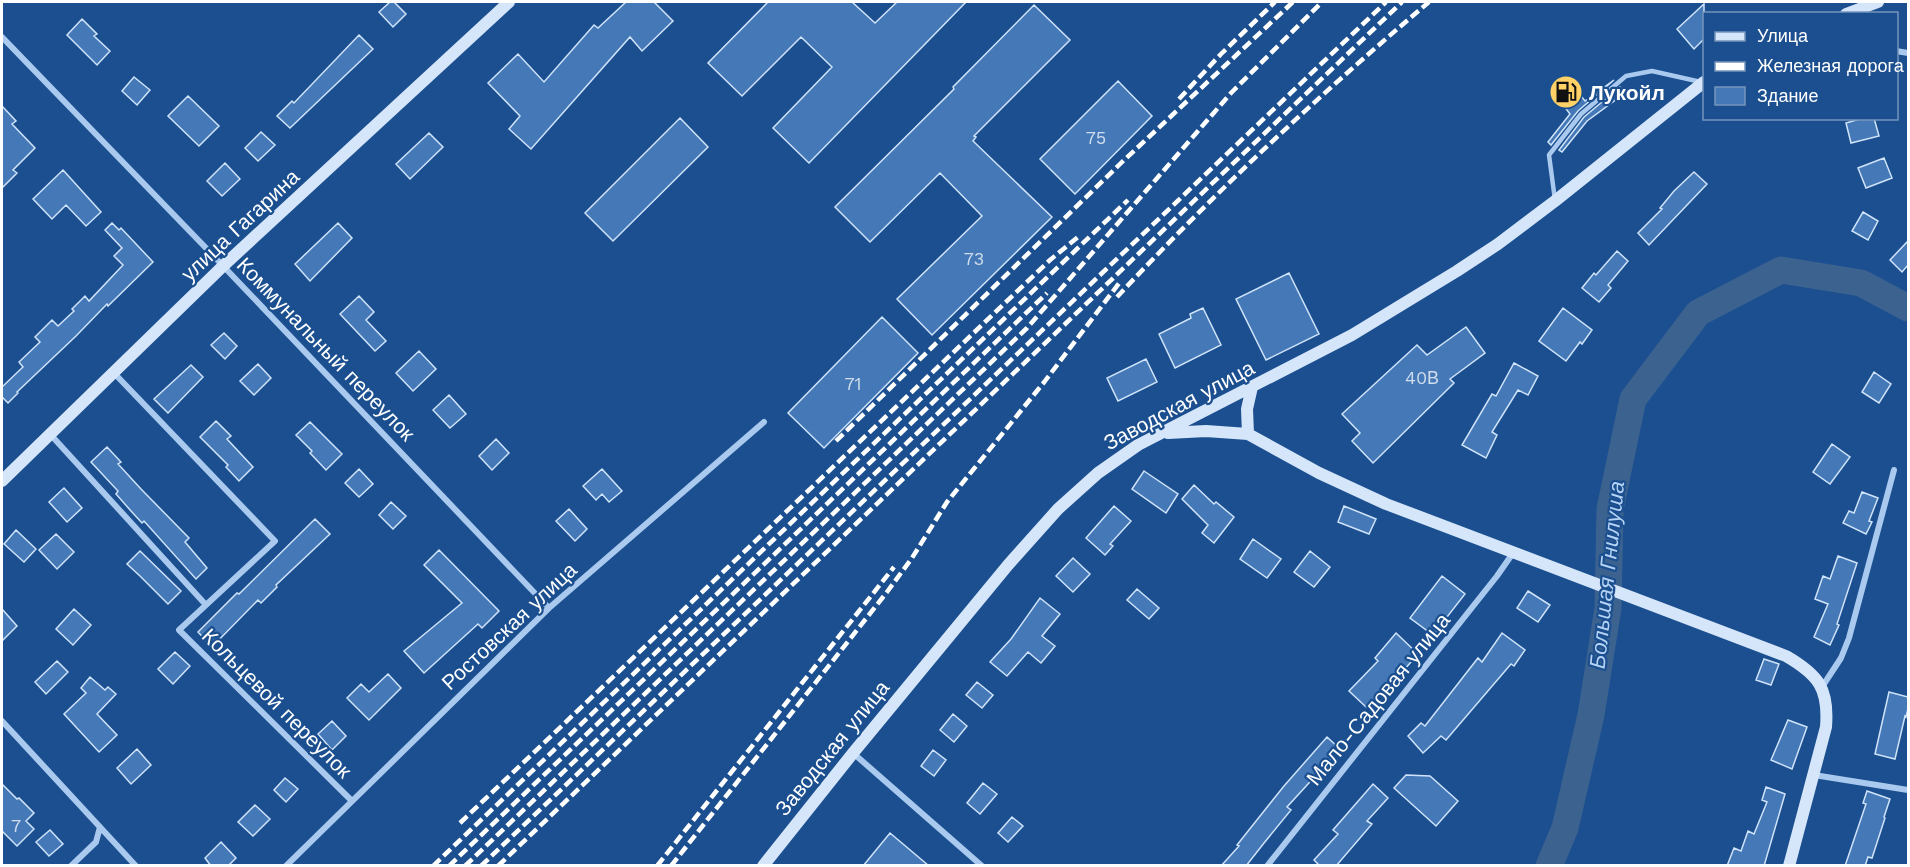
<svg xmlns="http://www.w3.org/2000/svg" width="1910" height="867" viewBox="0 0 1910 867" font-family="'Work Sans',sans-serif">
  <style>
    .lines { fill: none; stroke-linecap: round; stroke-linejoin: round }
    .river { stroke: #3c6290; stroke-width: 27 }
    .building { fill: #4478b7; stroke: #cfe3fa; stroke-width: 1.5 }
    .service { stroke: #a9c9ee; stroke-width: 4.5 }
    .minor { stroke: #a9c9ee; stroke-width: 6 }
    .secondary { stroke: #d6e6fa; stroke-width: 12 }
    .rail { stroke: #fff; stroke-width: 4.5; stroke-dasharray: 10 4.5; stroke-linecap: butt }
    .labels { text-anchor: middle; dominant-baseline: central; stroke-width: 4.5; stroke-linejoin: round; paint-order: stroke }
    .number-label { font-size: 18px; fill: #d0dded }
    .poi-label { font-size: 21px; font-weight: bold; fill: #fff; stroke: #1b4f8f; text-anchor: start }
    .street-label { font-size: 21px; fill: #fff; stroke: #1b4f8f }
    .water-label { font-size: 22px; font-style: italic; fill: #b5d3f5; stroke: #1b4f8f }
  </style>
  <rect width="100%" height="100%" fill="#1b4f8f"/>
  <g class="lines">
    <path class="river" d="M1549,866L1565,828L1591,715L1608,608L1610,509L1633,399L1698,313L1781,270L1861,283L1908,308"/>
  </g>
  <path class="building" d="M390,2H394L406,14L393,27L379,12Z
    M626,2H654L673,21L642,51L630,37L531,149L509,129L520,116L488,83L518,54L544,82L594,25L598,28Z
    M768,2H852L875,23L897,2H966L809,163L773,128L832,67L801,37L742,96L708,63Z
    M1704,4V39L1694,49L1677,29Z
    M1034,5L1070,40L974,136L976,137L973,141L1052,217L932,335L897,299L982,216L940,173L870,242L835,207L954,89L953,87Z
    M82,19L97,34L94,36L110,51L97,65L67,35Z
    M359,35L373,49L290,128L277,116L292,101L294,103Z
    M134,77L150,90L137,105L122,91Z
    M1566,77L1585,101L1614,80L1578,111L1551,145L1548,142L1570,114L1551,89Z
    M1118,81L1152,116L1075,194L1040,159Z
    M1620,87L1625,93L1587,121L1562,152L1559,150L1584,117Z
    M188,96L219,126L199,146L168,116Z
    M2,106L16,121L12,124L35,148L13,170L17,173L2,188Z
    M680,118L708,147L613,241L585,213Z
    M1863,118H1874L1879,136L1851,143L1846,123Z
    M261,132L275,145L258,161L245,148Z
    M429,133L443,147L410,179L396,164Z
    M1884,158L1892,178L1866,188L1858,168Z
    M225,163L240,179L222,196L207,181Z
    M63,170L101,212L86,226L66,205L52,219L33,199Z
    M1694,172L1707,184L1649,245L1638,233L1662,209L1660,208L1674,191Z
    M1863,212L1878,221L1868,240L1852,231Z
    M112,223L119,230L121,228L153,262L108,306L107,304L76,336L17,392L18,393L8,403L2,397V387L23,367L19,362L40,342L35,337L52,320L58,326L74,311L72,309L85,296L89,301L123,265L114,256L122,248L105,230Z
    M338,223L352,238L310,281L295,264Z
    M1908,241V265L1902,272L1890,260Z
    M1617,251L1628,261L1608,285L1611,288L1599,302L1582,288L1594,273L1596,275Z
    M1289,273L1319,334L1266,360L1236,299Z
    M359,296L374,312L366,320L386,341L375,351L340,314Z
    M1203,308L1221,345L1175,368L1159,334L1191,318L1190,314Z
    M1563,308L1592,330L1582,344L1580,342L1566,361L1539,341Z
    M882,317L918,353L824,448L788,413Z
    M1466,327L1485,353L1450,379L1454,383L1373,463L1352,441L1360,433L1342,414L1417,345L1427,355Z
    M224,333L237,346L225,359L211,345Z
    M419,351L436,369L413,391L396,373Z
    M1146,359L1157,382L1118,401L1107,378Z
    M1514,363L1538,376L1528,395L1518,390L1492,432L1497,435L1486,458L1462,445L1492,394L1496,396Z
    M258,364L271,378L254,395L240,381Z
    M191,365L203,377L168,413L154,399Z
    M1874,372L1891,384L1879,403L1862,392Z
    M449,395L466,414L450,428L433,410Z
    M216,421L231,436L227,439L253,467L239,481L226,467L228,465L200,437Z
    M310,422L342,454L326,470L310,453L312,451L296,435Z
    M496,439L509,453L492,470L479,456Z
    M1832,444L1850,457L1830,484L1813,472Z
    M107,447L121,462L118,464L141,489L189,538L185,542L207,568L196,579L144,521L142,523L131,511L116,494L118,491L91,462Z
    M359,469L373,484L359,497L345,483Z
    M602,469L622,491L609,502L602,494L596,500L583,486Z
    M1144,471L1178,494L1166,513L1132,489Z
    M1194,485L1214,504L1216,502L1234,517L1214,543L1202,533L1208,525L1182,499Z
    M64,488L82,508L67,522L49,502Z
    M1862,492L1878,498L1869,521L1872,522L1866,534L1843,523L1849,511L1854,513Z
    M391,502L406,516L393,529L379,515Z
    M1114,506L1131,521L1110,544L1113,546L1105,555L1086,538Z
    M1344,506L1376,519L1369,534L1338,522Z
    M569,509L587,529L575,541L556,521Z
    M315,519L330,534L276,585L277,587L261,603L258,600L212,647L198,632L237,593L239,594Z
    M16,530L36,549L24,562L4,544Z
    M56,534L74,552L57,569L39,550Z
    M1253,539L1281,559L1267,578L1240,559Z
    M439,550L499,611L482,628L478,624L424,673L404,651L462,603L424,565Z
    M140,551L181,591L168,604L140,576L127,564Z
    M1310,551L1330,567L1314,587L1294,572Z
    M1838,556L1857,563L1837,624L1839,625L1830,645L1814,637L1828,604L1815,599L1823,576L1830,579Z
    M1073,558L1090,574L1073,592L1056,576Z
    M1442,576L1465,594L1433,635L1410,618Z
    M1137,589L1159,608L1149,619L1127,600Z
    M1528,591L1550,605L1538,622L1517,608Z
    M1040,598L1060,614L1042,636L1055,646L1041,663L1028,652L1007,676L990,662L1011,639Z
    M2,609L17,626L2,641Z
    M74,609L91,625L73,645L56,629Z
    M1396,633L1418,654L1397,678L1395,676L1366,707L1349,691L1378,661L1375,658Z
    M1502,633L1525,650L1514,666L1511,664L1446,740L1441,736L1423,753L1408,736L1421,723L1425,726L1478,658L1482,662Z
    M175,652L190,666L173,684L158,669Z
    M1764,659L1779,664L1771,685L1756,680Z
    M57,661L68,672L46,694L35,682Z
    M388,674L401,688L369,720L347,698L361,684L369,692Z
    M90,677L105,690L108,687L116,694L97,714L117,735L99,752L64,714L86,693L81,688Z
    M977,682L993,695L982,708L966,695Z
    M1889,692L1908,697V709L1906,717L1905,716L1895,759L1875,754Z
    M953,714L967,726L954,742L940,730Z
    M1788,720L1807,727L1792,769L1771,760Z
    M332,721L346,736L332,750L318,734Z
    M1327,737L1340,749L1287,807L1291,810L1264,843L1246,866H1221L1239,846L1237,845L1284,786Z
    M137,749L151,765L131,784L117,768Z
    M933,750L946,760L934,776L921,766Z
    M1406,775L1430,776L1458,801L1436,826L1394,788Z
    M285,778L298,789L286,802L274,790Z
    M983,783L997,794L980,814L967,803Z
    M2,784L17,799L19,798L34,813L26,821L34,829L17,846L2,831Z
    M1373,784L1388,798L1367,821L1372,824L1336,866H1320L1314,860L1338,834L1333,830Z
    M1766,787L1785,794L1764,866H1727L1734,848L1741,851L1748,831L1754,834L1767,802L1762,800Z
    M1867,791L1890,799L1884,817L1885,818L1872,858L1868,857L1865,866H1845L1866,804L1863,803Z
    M255,805L270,819L253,836L238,822Z
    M1012,817L1023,826L1008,842L998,833Z
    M50,830L63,844L49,856L36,842Z
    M890,833L929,866H863Z
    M221,842L236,858L228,866H211L205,858Z"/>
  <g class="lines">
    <path class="service" d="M1555,200L1549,155L1581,114L1626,76L1652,71L1701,82"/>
    <path class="minor" d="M2,37L205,247L549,608
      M1896,51L1908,53
      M114,373L275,541L179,630L352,801
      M50,434L206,605
      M1822,687L1841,658L1849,638L1894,470
      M2,721L136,866
      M853,753L982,866
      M1814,775L1908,790
      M71,866L96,842L100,827
      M286,866L549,608L764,422
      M1267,866L1497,576L1513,553"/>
    <path class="secondary" d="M1846,14L1878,2
      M1168,433L1206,431L1248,434L1319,473L1386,504L1786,656C1819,675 1829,689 1826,727L1789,866
      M1248,434L1247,409L1252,387
      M2,481L223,266L509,2
      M763,866L853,753L1008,565L1058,509L1098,473L1138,445L1352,335L1457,271L1498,244L1555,201L1704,82"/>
    <path class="rail" d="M1179,99L1221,54L1275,2
      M1117,297C1215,192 1320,94 1429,2
      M836,441L1120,164L1293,2
      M460,823L1050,260L1078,237
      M433,866L1128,200
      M449,866L1047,293
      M465,866L1027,328L1231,93L1322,2
      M481,866L1386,2
      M498,866L1402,2
      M657,866L894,567
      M671,866L887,592L912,558L947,502L1045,381L1120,282"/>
  </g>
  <defs>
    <g id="fuel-disc" transform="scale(1.725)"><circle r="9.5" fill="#ffd166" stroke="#1b4f8f"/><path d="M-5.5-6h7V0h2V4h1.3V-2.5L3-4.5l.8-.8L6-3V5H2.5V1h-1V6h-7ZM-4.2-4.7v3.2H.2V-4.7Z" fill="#111"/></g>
  </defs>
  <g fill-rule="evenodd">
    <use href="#fuel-disc" x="1566" y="92"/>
  </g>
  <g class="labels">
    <g class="number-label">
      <text x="1096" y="137">75</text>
      <text x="974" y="258">73</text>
      <text x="1422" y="377">40В</text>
      <text x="853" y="383">71</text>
      <text x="16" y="825">7</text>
    </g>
    <g class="poi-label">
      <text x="1589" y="92">Лукойл</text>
    </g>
    <g class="street-label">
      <text transform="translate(240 225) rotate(-43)">улица Гагарина</text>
      <text transform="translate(326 349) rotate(46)">Коммунальный переулок</text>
      <text transform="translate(1179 405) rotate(-28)">Заводская улица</text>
      <text transform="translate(509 626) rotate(-43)">Ростовская улица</text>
      <text transform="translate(1378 699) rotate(-51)">Мало-Садовая улица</text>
      <text transform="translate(277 703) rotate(45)">Кольцевой переулок</text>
      <text transform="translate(832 748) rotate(-51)">Заводская улица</text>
    </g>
    <g class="water-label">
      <text transform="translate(1607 575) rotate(-84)">Большая Гнилуша</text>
    </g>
  </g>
  <rect width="1910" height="867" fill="none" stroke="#ffffff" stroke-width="6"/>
  <rect x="1703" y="12" width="195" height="108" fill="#1b4f8f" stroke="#7695bc" stroke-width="1.5"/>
  <rect x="1715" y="32" width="30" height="9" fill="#d6e6fa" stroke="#7695bc" stroke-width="1.5"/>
  <text x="1757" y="42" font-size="18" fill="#ffffff">Улица</text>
  <rect x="1715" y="62" width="30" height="9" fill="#ffffff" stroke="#7695bc" stroke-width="1.5"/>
  <text x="1757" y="72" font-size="18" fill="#ffffff">Железная дорога</text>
  <rect x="1715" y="87" width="30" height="18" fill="#4478b7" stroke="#7695bc" stroke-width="1.5"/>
  <text x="1757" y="102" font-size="18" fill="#ffffff">Здание</text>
</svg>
